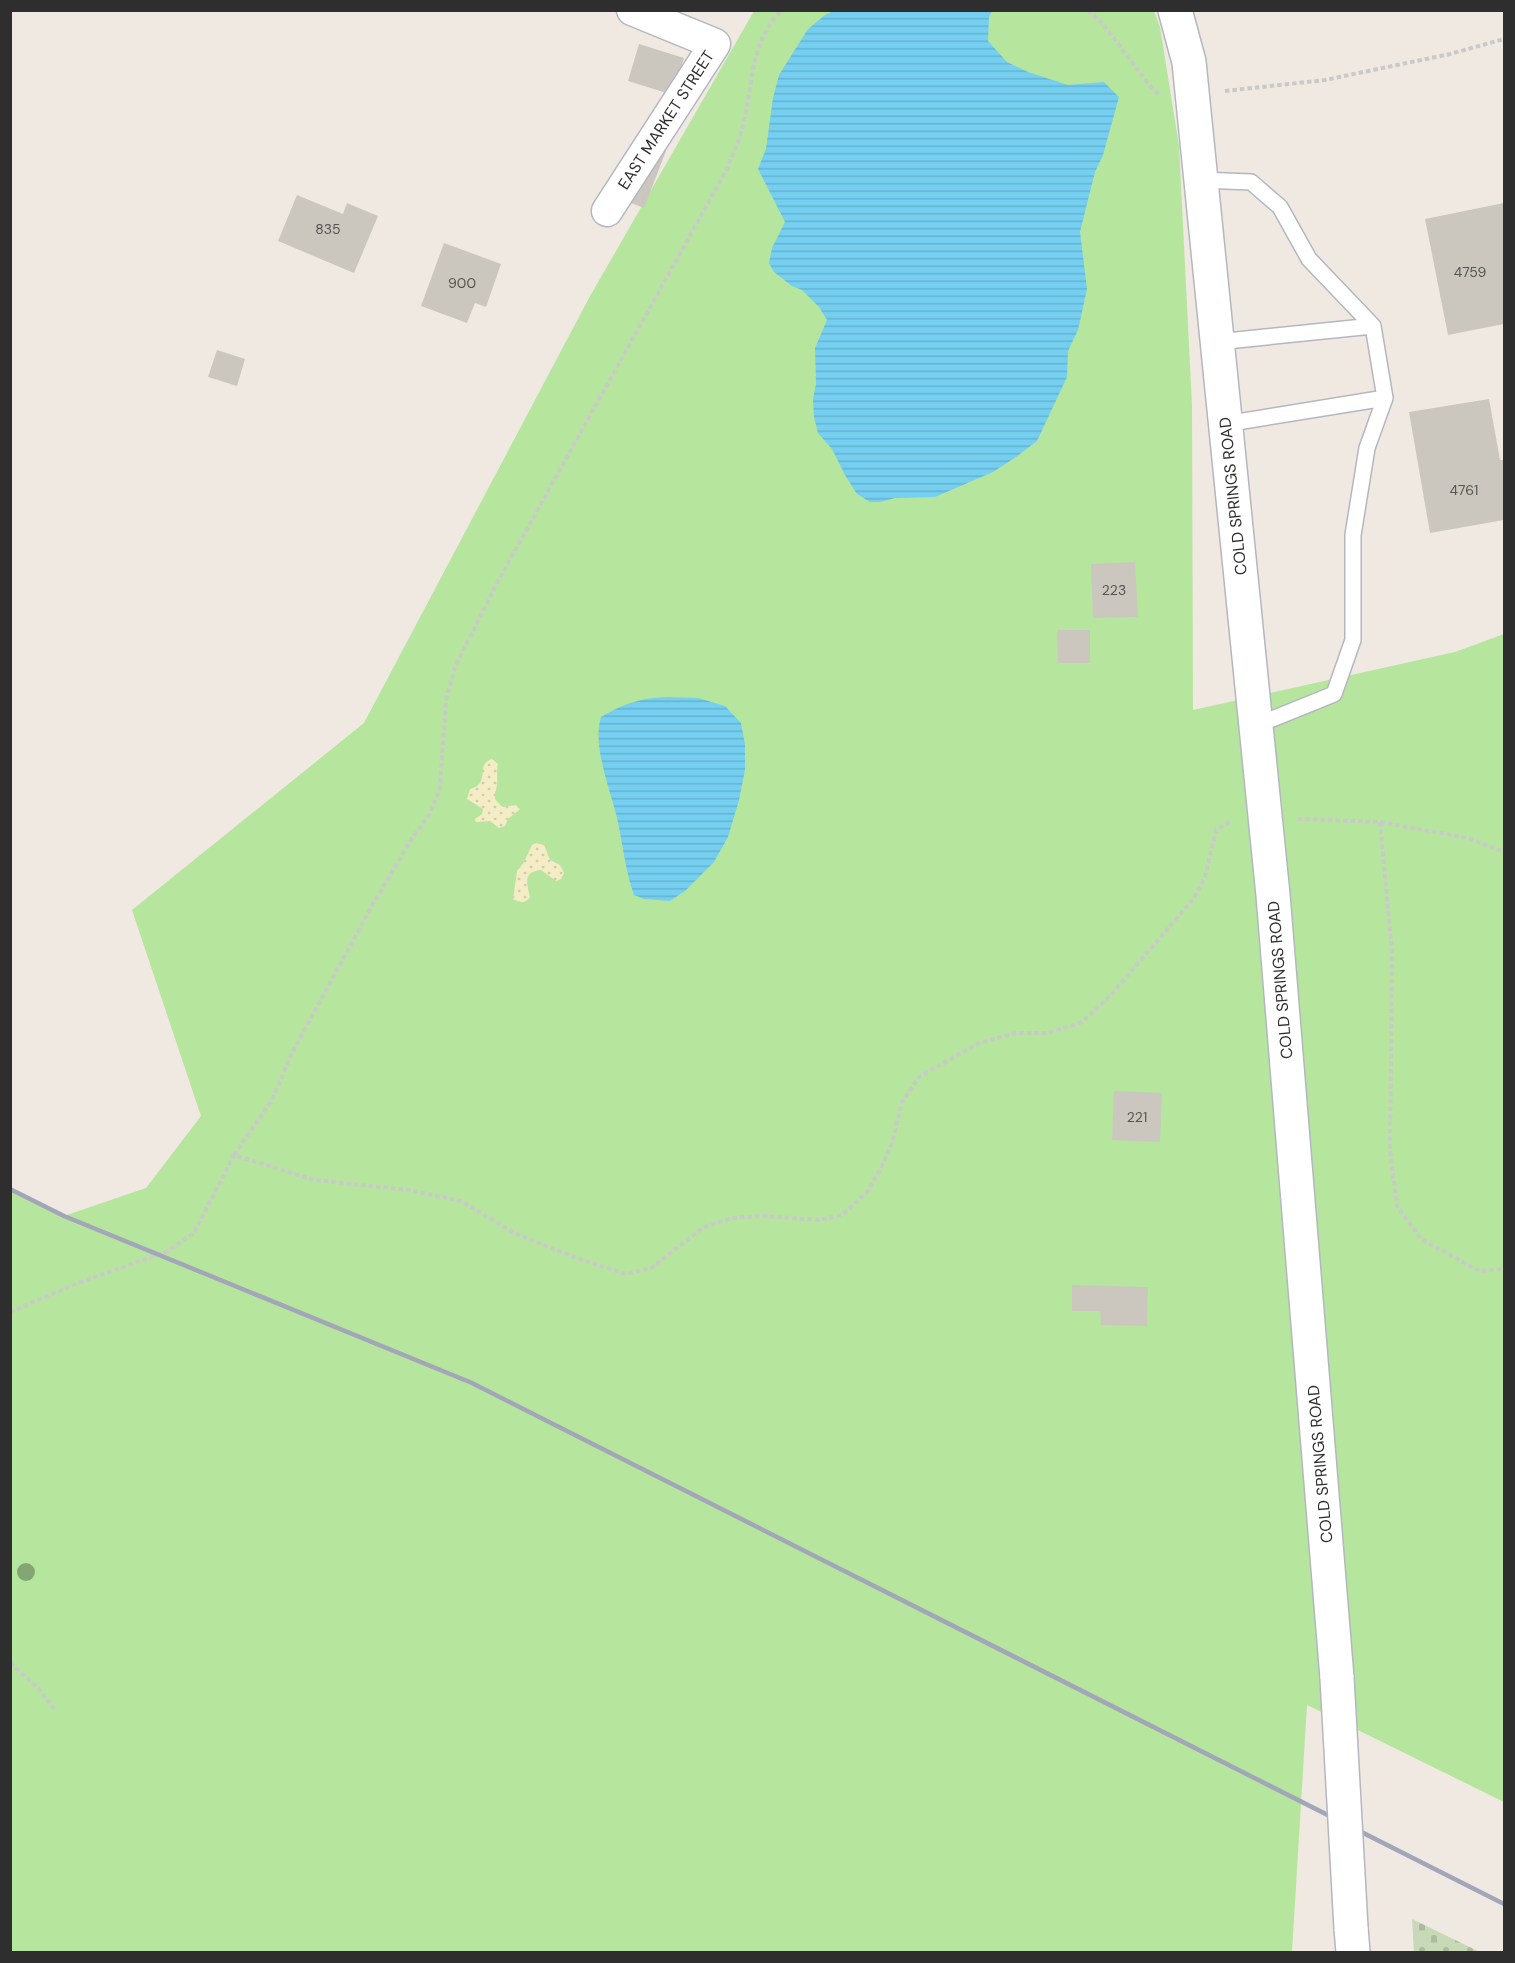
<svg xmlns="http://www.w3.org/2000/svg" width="1515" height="1963" viewBox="0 0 1515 1963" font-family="'DM Sans',sans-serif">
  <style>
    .green { fill: #b6e59e }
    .sand { fill: url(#sand-dots) }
    .cemetery { fill: url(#cemetery-stones) }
    .water { fill: url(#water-rules) }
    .building { fill: #cbc7bf }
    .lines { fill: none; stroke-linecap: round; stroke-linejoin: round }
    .service-casing { stroke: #b4b7c1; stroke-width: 18 }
    .minor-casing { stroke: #b4b7c1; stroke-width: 33 }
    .tertiary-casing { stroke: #b4b7c1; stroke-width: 36 }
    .path { stroke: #c9c9c9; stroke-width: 4; stroke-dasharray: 4.5 3; stroke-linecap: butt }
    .service { stroke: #fff; stroke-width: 15 }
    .minor { stroke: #fff; stroke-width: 30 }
    .tertiary { stroke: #fff; stroke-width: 33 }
    .rail { stroke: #a3a6b8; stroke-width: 4.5 }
    .tertiary-bridge-casing { stroke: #b4b7c1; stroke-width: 36; stroke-linecap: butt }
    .tertiary-bridge { stroke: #fff; stroke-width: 33 }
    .tree { fill: #84a574 }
    .labels { text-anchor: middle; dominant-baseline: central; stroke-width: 4.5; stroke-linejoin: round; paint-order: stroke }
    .number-label { font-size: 14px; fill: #555452 }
    .street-label { font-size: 16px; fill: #2e2e2e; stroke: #fff }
  </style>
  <defs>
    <pattern id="sand-dots" width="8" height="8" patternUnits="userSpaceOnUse" patternTransform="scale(1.5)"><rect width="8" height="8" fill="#f3ecc5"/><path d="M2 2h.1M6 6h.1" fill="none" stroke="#d1cbaa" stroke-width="1.8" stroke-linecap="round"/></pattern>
    <pattern id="cemetery-stones" width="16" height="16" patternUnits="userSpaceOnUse" patternTransform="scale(1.5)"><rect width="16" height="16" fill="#c8d9b8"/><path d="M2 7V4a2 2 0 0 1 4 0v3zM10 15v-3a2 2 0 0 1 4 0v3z" fill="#acbb9e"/></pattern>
    <pattern id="water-rules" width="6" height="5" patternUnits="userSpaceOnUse" patternTransform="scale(1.5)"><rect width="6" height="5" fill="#75cff0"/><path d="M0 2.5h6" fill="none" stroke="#66b2ce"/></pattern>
  </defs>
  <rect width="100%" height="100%" fill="#efe9e1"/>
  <path class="green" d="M754,11H1154L1160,27L1179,146L1192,405L1193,710L1455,652L1504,634V1802L1307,1705L1292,1952H11V1190L64,1216L146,1188L201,1116L132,910L364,723L589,298Z"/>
  <path class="sand" d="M492,759L498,764C496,771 498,778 497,785C495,797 491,797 503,807L516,805L520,809L508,819L505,826L499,828L490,821L476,822L475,819L482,814L483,809L467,799L470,789C492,783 474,765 492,759Z
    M536,843L544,845L550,860L560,865L564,873L561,879L556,881L541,870C522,872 527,884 530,897C525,905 519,902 513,899L517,871L524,862L532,845Z"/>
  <path class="cemetery" d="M1412,1919L1480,1952H1414Z"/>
  <path class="water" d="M836,10L992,11L989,17L988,41L1007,62L1028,72L1068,85L1104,82L1119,97L1103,155L1095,172L1080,232L1087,289L1078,330L1068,351L1067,377L1037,441L1016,457L993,472L935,497L895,498L880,502H870L857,494L845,475L832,449L818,433L814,417L813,399L816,384L815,348L827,320L819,307L802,290L792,286L774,272L769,263L772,248L785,222L758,169L766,149L773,98L779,75L808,29L825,15Z
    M669,697L698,698L725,706L741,723L745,744V770L739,800L728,837L714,862L685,891L670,901L644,899L634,895C625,870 623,844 617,818C610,788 592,746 601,717C625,703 641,698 669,697Z"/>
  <path class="building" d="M639,44L684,58L673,95L628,81Z
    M637,140L666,151L644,208L615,197Z
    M297,195L343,214L347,203L378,216L354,273L278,241Z
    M1504,203V324L1448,335L1425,219Z
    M444,243L501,264L486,307L475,303L467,323L421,306Z
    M217,350L245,359L237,386L208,377Z
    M1489,399L1500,460H1504V520L1430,533L1409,412Z
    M1135,562L1138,617L1093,618L1091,564Z
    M1057,630H1090V663H1058Z
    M1114,1091L1162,1093L1160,1142L1112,1140Z
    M1072,1285L1148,1287L1147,1326L1101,1325L1100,1311H1072Z"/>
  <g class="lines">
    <g class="service-casing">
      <path id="service" d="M1201,180L1251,182L1280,207L1309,259L1373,326L1385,398L1367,448L1353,535V640L1334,694L1255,726
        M1217,342L1373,326
        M1225,424L1385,398"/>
    </g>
    <g class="minor-casing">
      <path id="minor" d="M607,211L715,44L632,10"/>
    </g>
    <g class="tertiary-casing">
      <path id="tertiary" d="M1175,10L1189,62L1273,895L1337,1678
        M1351,1928L1353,1952"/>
    </g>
    <path class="path" d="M1088,10L1103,24L1150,86L1159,95
      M1225,91L1325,80L1450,54L1504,39
      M1298,819L1380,822L1468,838L1504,852
      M1380,822L1392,952L1390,1151L1397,1206L1421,1239L1479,1271L1504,1269
      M234,1155L272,1100L292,1053L369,911L411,840L430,814L440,788L446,700L455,667L497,583L727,169C732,154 740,140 743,125C753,85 750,41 782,10
      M10,1312L78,1283L166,1252L194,1233L234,1155L314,1180L409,1190L461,1201L514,1233L579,1259L626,1274L651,1268L704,1227L732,1218L763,1216L819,1220L842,1215L868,1191L883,1164L892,1143L902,1102L919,1077L979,1043L1016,1033H1048L1082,1022L1111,995L1194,898L1205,877L1216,830L1231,821
      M10,1663L40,1690L54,1709"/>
    <use href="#service" class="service"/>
    <use href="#minor" class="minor"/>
    <use href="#tertiary" class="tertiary"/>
    <path class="rail" d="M10,1189L64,1216L472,1383L1504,1904"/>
    <g class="tertiary-bridge-casing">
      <path id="tertiary-bridge" d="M1337,1678L1351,1928"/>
    </g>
    <use href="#tertiary-bridge" class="tertiary-bridge"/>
  </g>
  <circle class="tree" cx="26" cy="1572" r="9"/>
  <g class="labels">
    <g class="number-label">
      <text x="328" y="229">835</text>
      <text x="1470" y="272">4759</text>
      <text x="462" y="283">900</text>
      <text x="1464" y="490">4761</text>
      <text x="1114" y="590">223</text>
      <text x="1137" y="1117">221</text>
    </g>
    <g class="street-label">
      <text transform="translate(666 120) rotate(-57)">EAST MARKET STREET</text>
      <text transform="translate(1233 496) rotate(-96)">COLD SPRINGS ROAD</text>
      <text transform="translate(1280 980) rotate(-95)">COLD SPRINGS ROAD</text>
      <text transform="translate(1320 1464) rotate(-95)">COLD SPRINGS ROAD</text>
    </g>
  </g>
  <rect width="1515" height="1963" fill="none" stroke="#2e2e2e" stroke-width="24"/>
</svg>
